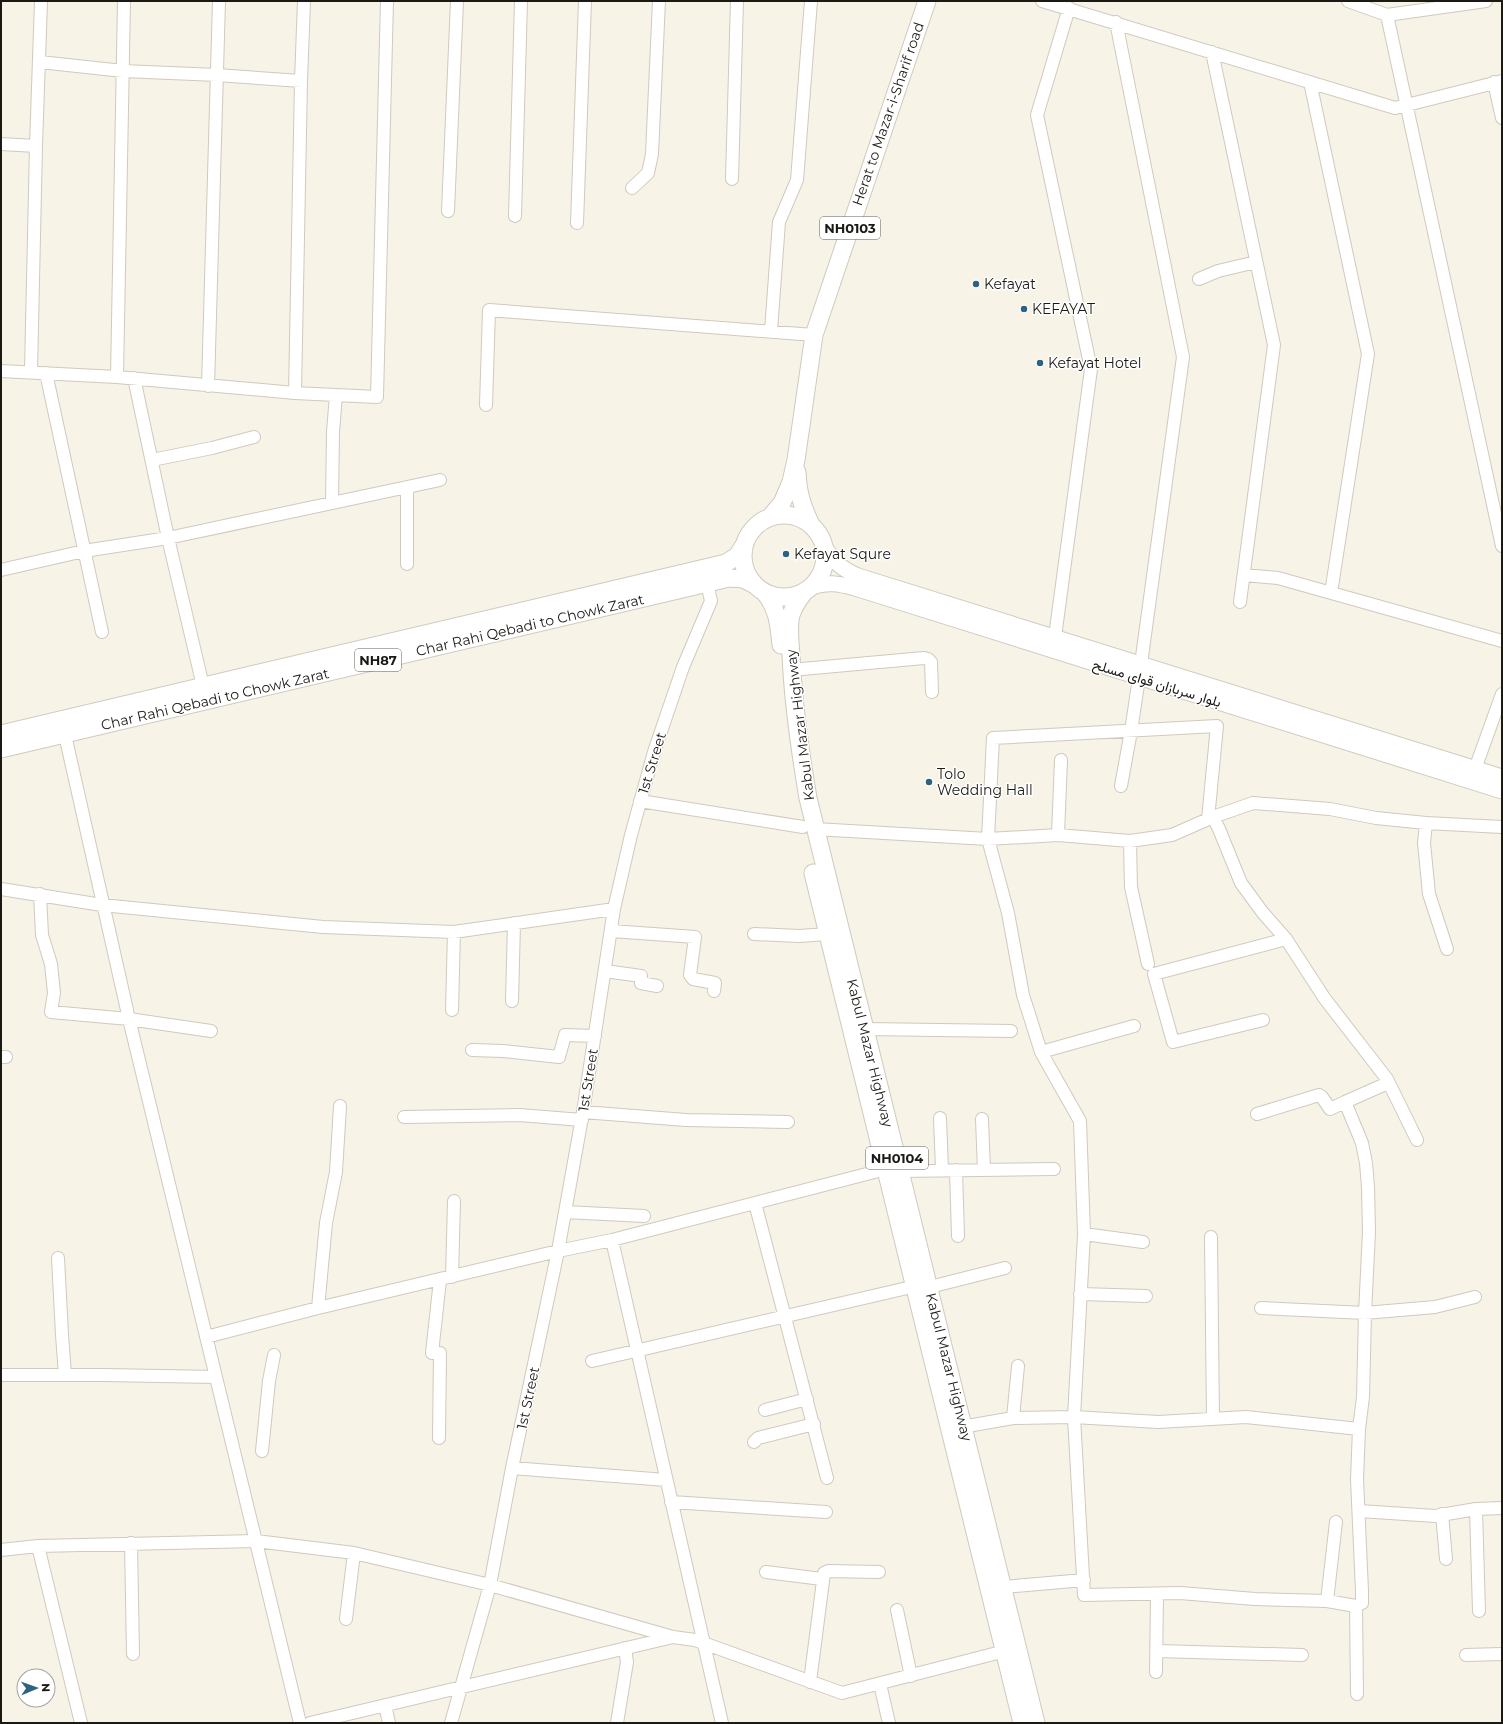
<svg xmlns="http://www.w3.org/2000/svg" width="1503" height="1724" viewBox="0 0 1503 1724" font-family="Montserrat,Vazirmatn,sans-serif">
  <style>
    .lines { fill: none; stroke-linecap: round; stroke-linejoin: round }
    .minor-casing { stroke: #cecabd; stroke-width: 14 }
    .major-casing { stroke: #cecabd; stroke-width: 17 }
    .highway-casing { stroke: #cecabd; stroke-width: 19 }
    .minor { stroke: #fff; stroke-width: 12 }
    .major { stroke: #fff; stroke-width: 15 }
    .highway { stroke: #fff; stroke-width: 17 }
    .poi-dot { fill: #2e637f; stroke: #fff; stroke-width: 1.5 }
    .labels { text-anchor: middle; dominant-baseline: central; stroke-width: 3; stroke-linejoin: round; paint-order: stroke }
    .shield { fill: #fff; stroke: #5f5e5a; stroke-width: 1 }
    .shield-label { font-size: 13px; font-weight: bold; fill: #1a1914 }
    .street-label { font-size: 14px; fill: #1a1914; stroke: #fff }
    .poi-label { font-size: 14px; fill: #1a1914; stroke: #fff; text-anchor: start }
  </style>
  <rect width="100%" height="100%" fill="#f7f3e6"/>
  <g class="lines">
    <g class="minor-casing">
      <path id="minor" d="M1042,1L1395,108L1502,81
        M1348,1L1387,15L1486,1
        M1387,15L1502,546
        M1116,22L1183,357L1141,664
        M1212,52L1274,345L1240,602
        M40,62L123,71L217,75L301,81
        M1310,82L1368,354L1331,593
        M1494,82L1502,118
        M1,144L36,146
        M732,179L737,1
        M632,188L648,173L652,154L659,1
        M448,211L457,1
        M515,216L521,1
        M577,223L585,1
        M1199,279L1218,271L1256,262
        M771,331L779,222L797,180L811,1
        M1,371L117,377L295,393L377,397L387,1
        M31,371L36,146L41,1
        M46,373L102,632
        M117,377L124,1
        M134,378L168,538L203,686
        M208,386L219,1
        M295,393L301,81L304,1
        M486,405L489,310L814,335
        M152,460L212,448L254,437
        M332,503L333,432L336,395
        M407,564V487
        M1,570L84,551L168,538L440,480
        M1244,575L1278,578L1502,641
        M1055,637L1091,369L1037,115L1069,8
        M791,670L924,658L928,659L931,662L932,692
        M63,726L129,1019L300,1723
        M1475,769L1502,694
        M1121,786L1131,731L1139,678
        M640,801L803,827
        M1213,817L1219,829L1241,883L1263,913L1286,939L1325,999L1387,1079L1417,1140
        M1208,819L1217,726L993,738L988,839L1008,913L1023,995L1041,1052L1080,1121L1084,1234L1074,1417L1084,1595L1180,1593L1255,1599L1327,1601L1356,1606
        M1426,823L1424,843L1429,894L1447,949
        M815,829L988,839L1058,835L1130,841L1172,835L1213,817L1253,803L1330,809L1376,818L1426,823L1502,827
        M1058,835L1061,760
        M1130,841L1131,887L1148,964
        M1,889L102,905L323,927L454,932L614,909
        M40,894L42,935L51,964L54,993L51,1012L129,1019L211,1031
        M611,931L695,937L690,975L693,979L715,983L714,991
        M754,934L799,936L828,934
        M605,971L641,976V983L657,986
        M512,1001L514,923
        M452,1010L454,932
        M1263,1020L1173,1042L1154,974L1286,939
        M864,1029L1011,1031
        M472,1050L503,1051L559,1057L565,1035L595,1036
        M1041,1052L1134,1026
        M1,1057H6
        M583,1112L686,1120L788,1122
        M1257,1114L1319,1095L1322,1097L1330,1109L1345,1102
        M404,1117L519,1115L582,1120
        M940,1118L942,1170
        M982,1119L984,1170
        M956,1170L958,1236
        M900,1171L1054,1169
        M755,1203L827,1478
        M565,1212L644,1216
        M1084,1234L1143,1242
        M1211,1237L1213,1419
        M612,1240L722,1723
        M58,1258L62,1335L65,1375
        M452,1277L454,1201
        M930,1287L1005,1268
        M1080,1294L1146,1296
        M318,1308L326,1223L336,1172L340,1106
        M1261,1308L1365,1313L1435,1307L1475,1297
        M206,1337L318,1308L558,1251L612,1240L886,1169
        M432,1353L440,1280
        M592,1361L916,1286
        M1,1375H105L216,1377
        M765,1410L807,1399
        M1013,1418L1018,1366
        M956,1428L1013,1418L1074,1417L1158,1422L1246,1417L1359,1429
        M439,1438L440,1353
        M754,1442L758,1438L814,1424
        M262,1451L269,1381L274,1355
        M512,1468L666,1480
        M671,1502L826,1512
        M1476,1509L1479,1611
        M1360,1511L1435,1516L1476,1509L1502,1508
        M1442,1514L1446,1559
        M131,1543L133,1654
        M38,1546L81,1723
        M1,1550L38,1546L256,1541L354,1553L490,1585L673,1637L695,1640L842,1693L1005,1651
        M766,1572L822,1579
        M1003,1587L1084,1580
        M1327,1601L1336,1522
        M897,1610L911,1676
        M346,1619L354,1553
        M1157,1651L1302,1655
        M1466,1655L1502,1654
        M1156,1672L1157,1594
        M810,1682L824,1573L828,1571L879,1572
        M880,1684L889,1723
        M1357,1694L1356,1606L1362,1603V1591L1357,1479L1359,1429L1363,1397L1365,1313L1369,1232L1368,1187L1366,1163L1362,1143L1345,1102L1388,1083
        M385,1705L389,1723
        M310,1723L673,1637
        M451,1723L490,1585L512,1468L558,1251L583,1112L614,909L631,835L654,752L683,667L711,601L707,583
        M617,1723L627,1662L625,1648"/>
    </g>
    <g class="major-casing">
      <path id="major" d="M824,546C834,562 840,568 858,576L1502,777
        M811,587C828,582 837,583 855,588L1502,791"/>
    </g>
    <g class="highway-casing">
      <path id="highway" d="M797,472C798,494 802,505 811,525
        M743 556a41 41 0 1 1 82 0a41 41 0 1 1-82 0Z
        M770,517L782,503L791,482L796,460L814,335L927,1
        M805,591C799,599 794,605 791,615C788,627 790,642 791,655C793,702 800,751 808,798L1036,1723
        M764,592C778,608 779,625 781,645
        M1,734L726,563L737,556L744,545
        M1,749L729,578L743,579L755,585
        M813,873L1022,1723"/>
    </g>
    <use href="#minor" class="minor"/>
    <use href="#major" class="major"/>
    <use href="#highway" class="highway"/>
  </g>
  <g class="poi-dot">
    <circle cx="976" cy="284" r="4"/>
    <circle cx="1024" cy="309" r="4"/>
    <circle cx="1040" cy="363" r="4"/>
    <circle cx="786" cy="554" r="4"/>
    <circle cx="929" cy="782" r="4"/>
  </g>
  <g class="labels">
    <g class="shield">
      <rect x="820" y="217" width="60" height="22" rx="3"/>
      <rect x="355" y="649" width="46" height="22" rx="3"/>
      <rect x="866" y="1147" width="62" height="22" rx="3"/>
    </g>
    <g class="shield-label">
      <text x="850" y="228">NH0103</text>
      <text x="378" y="660">NH87</text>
      <text x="897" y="1158">NH0104</text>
    </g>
    <g class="street-label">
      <text transform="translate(888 114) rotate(-71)">Herat to Mazar-i-Sharif road</text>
      <text transform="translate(530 625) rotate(-13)">Char Rahi Qebadi to Chowk Zarat</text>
      <text transform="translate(1157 683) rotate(17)">بلوار سربازان قوای مسلح</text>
      <text transform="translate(215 699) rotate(-13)">Char Rahi Qebadi to Chowk Zarat</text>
      <text transform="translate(800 725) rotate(-97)">Kabul Mazar Highway</text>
      <text transform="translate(652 763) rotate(-73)">1st Street</text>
      <text transform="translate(870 1053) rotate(76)">Kabul Mazar Highway</text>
      <text transform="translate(588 1080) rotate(-81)">1st Street</text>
      <text transform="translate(949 1367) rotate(76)">Kabul Mazar Highway</text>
      <text transform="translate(528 1398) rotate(-78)">1st Street</text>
    </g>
    <g class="poi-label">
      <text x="984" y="284">Kefayat</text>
      <text x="1032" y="309">KEFAYAT</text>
      <text x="1048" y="363">Kefayat Hotel</text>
      <text x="794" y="554">Kefayat Squre</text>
      <text x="937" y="774">Tolo<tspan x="937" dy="16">Wedding Hall</tspan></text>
    </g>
  </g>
  <rect width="1503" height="1724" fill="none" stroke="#1a1914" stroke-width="4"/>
  <g transform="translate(36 1688) rotate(88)"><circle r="19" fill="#ffffff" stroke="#a3a3a1"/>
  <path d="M0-3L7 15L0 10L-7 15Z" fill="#2e637f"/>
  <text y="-6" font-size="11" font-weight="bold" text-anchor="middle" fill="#1a1914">N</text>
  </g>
</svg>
